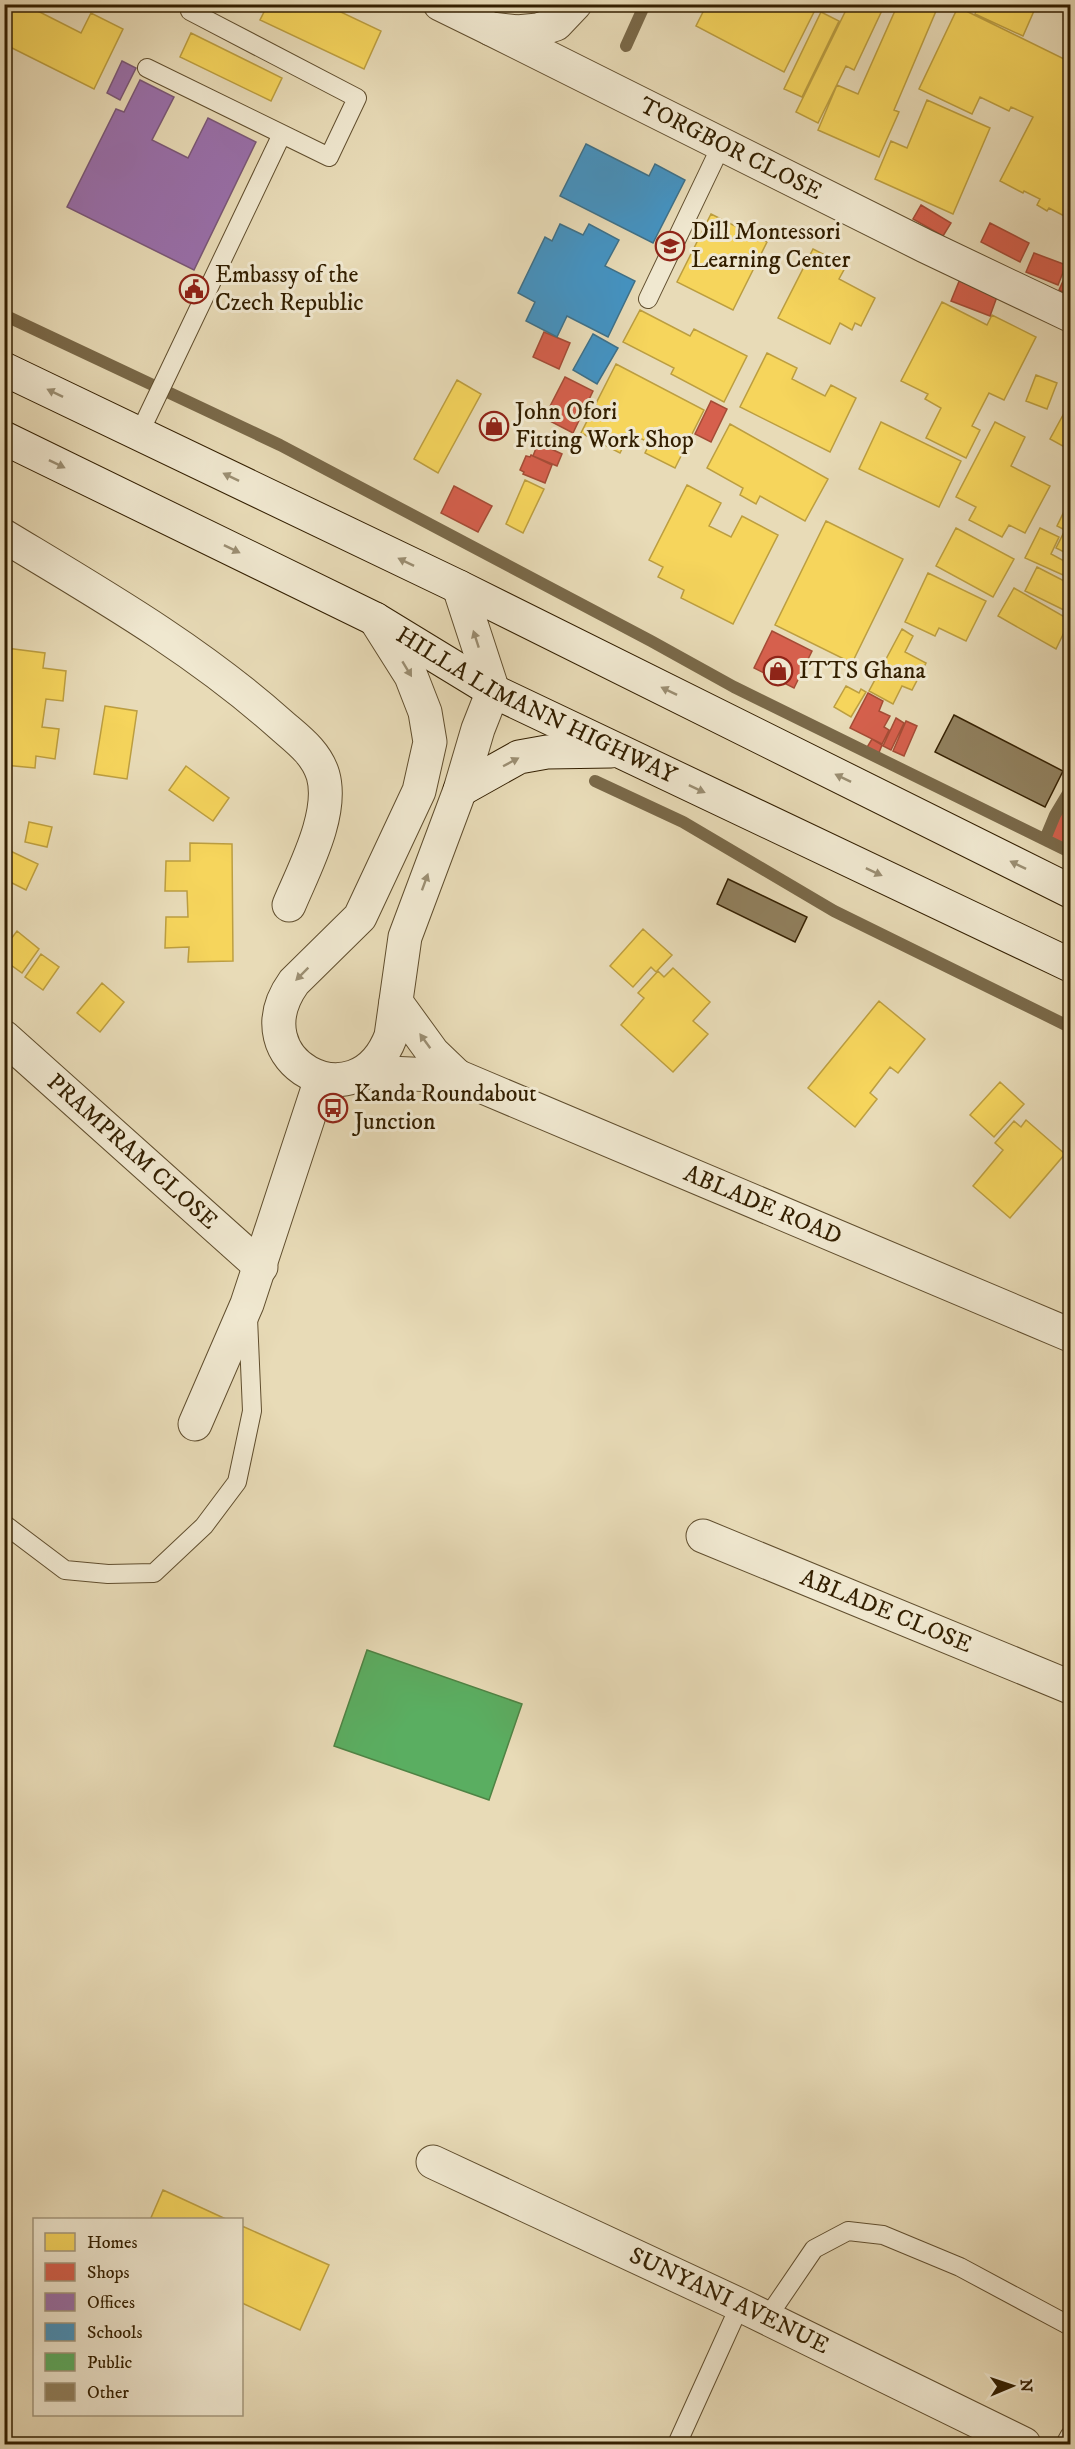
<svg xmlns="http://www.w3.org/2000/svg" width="1075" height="2449" viewBox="0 0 1075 2449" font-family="'IM FELL DW Pica',serif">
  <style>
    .homes { fill: #f6d55c; stroke: #bc9e40; stroke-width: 1.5 }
    .shops { fill: #d6604d; stroke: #a54c36; stroke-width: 1.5 }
    .offices { fill: #9970ab; stroke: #7a5878; stroke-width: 1.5 }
    .schools { fill: #4393c3; stroke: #3e7088; stroke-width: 1.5 }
    .public { fill: #5aae61; stroke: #4e8344; stroke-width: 1.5 }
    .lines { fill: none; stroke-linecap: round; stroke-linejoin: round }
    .stream { stroke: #7a6949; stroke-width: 12 }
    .building { fill: #91815f; stroke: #331f00; stroke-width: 1.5 }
    .service-casing { stroke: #604e2e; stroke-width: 20 }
    .minor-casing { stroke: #604e2e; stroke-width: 35 }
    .secondary-casing { stroke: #331f00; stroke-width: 35 }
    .service { stroke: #f0e8d0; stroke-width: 18 }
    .minor { stroke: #f0e8d0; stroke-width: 33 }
    .secondary { stroke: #f0e8d0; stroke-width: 33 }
    .oneway { fill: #9b8e72 }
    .labels { text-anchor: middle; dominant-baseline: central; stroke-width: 6; stroke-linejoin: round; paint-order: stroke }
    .street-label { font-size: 24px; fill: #331f00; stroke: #f0e8d0 }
    .poi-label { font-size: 24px; fill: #331f00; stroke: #f0e8d0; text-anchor: start }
  </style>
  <rect width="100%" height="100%" fill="#e8dbb7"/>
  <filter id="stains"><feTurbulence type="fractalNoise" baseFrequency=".00333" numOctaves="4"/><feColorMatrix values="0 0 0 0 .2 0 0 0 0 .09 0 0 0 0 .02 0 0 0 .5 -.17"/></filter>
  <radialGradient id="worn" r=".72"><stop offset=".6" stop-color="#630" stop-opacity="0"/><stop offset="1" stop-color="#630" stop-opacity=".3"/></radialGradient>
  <path class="homes" d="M4,4H24L81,33L91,13L123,29L94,89L4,44Z
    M268,4H324L381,31L364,69L260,20Z
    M707,4H818L784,72L696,26Z
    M849,4H885L854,70L846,66L818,123L796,112Z
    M898,4H922L936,11L894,110L899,112L879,157L818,130L837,85L858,94Z
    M979,4H1037L1023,36L975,14Z
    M958,7L1064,59L1070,46V219L1049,208L1047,211L1037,205L1040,199L1024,191L1023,193L1000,181L1033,117L1011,107L1009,111L980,97L972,114L919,89Z
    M821,12L839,21L802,97L784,89Z
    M191,33L282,78L271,101L180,57Z
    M927,100L990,128L953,214L875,179L891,141L907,148Z
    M711,214L767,242L733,310L677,282Z
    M813,249L825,255L823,259L830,262L832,259L846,266L839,279L875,298L861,326L855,323L852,330L840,323L830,344L778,318Z
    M942,302L987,325L992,315L1036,337L1004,400L989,393L972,426L980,430L966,458L926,438L941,408L925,399L928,394L901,381Z
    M640,310L690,336L694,329L747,356L724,402L671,374L674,368L623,342Z
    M767,353L797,368L792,379L825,396L831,385L856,398L830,452L740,407Z
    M616,364L704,410L675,468L645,453L650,443L630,433L620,453L581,433Z
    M1036,375L1057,383L1047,409L1026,401Z
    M457,380L481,394L438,473L414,459Z
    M1063,415L1070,420V450L1050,439Z
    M881,422L961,461L939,507L859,469Z
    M995,422L1025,437L1011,466L1050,486L1025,533L1009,525L1002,537L969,520L976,507L956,497Z
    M730,424L828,479L805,521L760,496L756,504L740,495L743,488L707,468Z
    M525,480L544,489L523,533L506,524Z
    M687,485L721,503L709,526L731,537L742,516L778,535L733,624L681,598L684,590L658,577L663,567L649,560Z
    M1070,499V555L1056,548L1065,530L1057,526Z
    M826,521L903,559L852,663L775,625Z
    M956,528L1014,559L993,597L936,566Z
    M1040,528L1059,537L1051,554L1068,563L1063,575L1025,558Z
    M1037,567L1066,582L1070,572V613L1025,591Z
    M928,573L986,601L966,641L939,628L935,636L905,622Z
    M1014,588L1070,620L1056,649L998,616Z
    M902,629L913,636L905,652L926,663L912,690L902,686L893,704L869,691Z
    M6,648L45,653L43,668L66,671L63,701L46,699L42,727L59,729L55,759L36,756L35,768L4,765Z
    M846,686L859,693L861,689L866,692L851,717L834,707Z
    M105,706L137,711L127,779L94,774Z
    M186,766L229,798L213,821L169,790Z
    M29,822L52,827L47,847L25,842Z
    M190,843L232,844L233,961L188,962L189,947L165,948L166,917H188L187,891H165L166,861H190Z
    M4,848L38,864L26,890L4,879Z
    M643,929L672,955L656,972L651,967L633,987L610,966Z
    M17,931L39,949L22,973L4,960V948Z
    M41,954L59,967L43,990L25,977Z
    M673,968L710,1002L693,1021L708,1034L673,1072L621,1025L644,998L638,993L658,971L664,977Z
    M102,983L124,1002L100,1032L77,1013Z
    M879,1001L925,1039L898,1073L890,1067L870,1093L877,1099L855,1127L808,1088Z
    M1000,1082L1024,1104L994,1137L970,1115Z
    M1026,1120L1065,1154L1010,1218L973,1186L1003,1150L995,1143L1014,1121L1021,1127Z
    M163,2190L228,2220H150Z
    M242,2226L329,2265L300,2330L242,2303Z"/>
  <path class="shops" d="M921,205L951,223L943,236L913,219Z
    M990,223L1029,243L1020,262L981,242Z
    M1034,253L1066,265L1058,285L1026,272Z
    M1069,268L1070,269V296L1059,290Z
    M960,279L998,294L990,316L951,301Z
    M544,332L570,343L559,369L533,357Z
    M565,377L593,391L573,433L544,418Z
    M711,401L727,409L711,442L695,434Z
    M538,443L562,454L557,466L533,456Z
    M531,455L552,465L545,483L523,474L524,472L520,470L526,456L530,457Z
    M454,486L492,506L478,532L441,513Z
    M772,631L812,651L794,688L754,668Z
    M868,693L883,701L879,711L890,716L884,727L889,730L882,744L850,728Z
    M896,718L904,723L891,750L883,746Z
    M906,721L917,726L904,756L893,751Z
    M872,739L882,745L878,755L866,749Z
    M1070,792V851L1048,841Z"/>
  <path class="offices" d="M122,61L136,68L120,100L107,93Z
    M140,80L174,97L152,140L188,158L208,118L256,142L194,270L67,207L116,109L124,112Z"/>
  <path class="schools" d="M586,144L649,176L655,164L685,180L653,243L560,196Z
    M560,224L583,235L589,224L619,240L605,266L635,281L608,337L567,316L557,337L526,321L535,302L518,293L545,237L552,241Z
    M593,334L618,348L597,384L573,370Z"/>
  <path class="public" d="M367,1650L522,1704L489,1800L334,1746Z"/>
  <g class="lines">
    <path class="stream" d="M626,46L645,4
      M4,315L280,445L651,641L734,687L1070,852
      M595,781L683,822L834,911L1070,1027
      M1045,839L1055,815L1070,790"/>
  </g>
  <path class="building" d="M954,715L1063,771L1045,807L935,752Z
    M728,879L807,917L795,942L717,904Z"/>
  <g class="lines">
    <g class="service-casing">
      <path id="service" d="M147,68L329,157L357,98L190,11
        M648,299L722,144
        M139,434L282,134
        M4,1524L65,1570L108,1574L154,1573L204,1526L237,1482L252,1411L248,1318
        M767,2318L814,2249L848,2231L883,2235L960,2267L1070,2326
        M677,2444L740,2305
        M1065,2444L1070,2435"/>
    </g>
    <g class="minor-casing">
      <g id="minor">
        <path d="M440,4L491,29L517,32L538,30L556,24L575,4"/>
        <path id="s1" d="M491,29L925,246L1070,315"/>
        <path d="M4,536C100,594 196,649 280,724C297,739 316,752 323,775C334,814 304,869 289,905"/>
        <path d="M375,619L411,676L425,712L430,742L419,791L360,917L294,982C237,1061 357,1126 391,1036L405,937L460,790L478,729L493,691L459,587"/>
        <path d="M396,1002L433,1053L457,1076"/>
        <path id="s2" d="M4,1037L261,1267"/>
        <path id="s3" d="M365,1072L457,1076L1070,1335"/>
        <path d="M195,1424L247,1304L321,1079"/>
        <path id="s4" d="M703,1536L1070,1687"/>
        <path id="s5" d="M433,2162L740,2305L1024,2444"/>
      </g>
    </g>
    <g class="secondary-casing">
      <g id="secondary">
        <path d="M4,369L459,587L1070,891"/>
        <path id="s6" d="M4,438L375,619L493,691L1070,965"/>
        <path d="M460,790L519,757L547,752L611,751"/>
      </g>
    </g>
    <use href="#service" class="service"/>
    <use href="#minor" class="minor"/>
    <use href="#secondary" class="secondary"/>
  </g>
  <defs><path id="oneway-solid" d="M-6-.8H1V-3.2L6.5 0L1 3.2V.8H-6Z" transform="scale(1.5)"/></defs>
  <g class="oneway">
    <use href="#oneway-solid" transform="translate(55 393) rotate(-154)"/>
    <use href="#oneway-solid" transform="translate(57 464) rotate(26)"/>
    <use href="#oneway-solid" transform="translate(231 477) rotate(-154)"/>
    <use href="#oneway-solid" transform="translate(232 549) rotate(26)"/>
    <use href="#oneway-solid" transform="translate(406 562) rotate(-154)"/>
    <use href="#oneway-solid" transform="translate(476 639) rotate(-108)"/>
    <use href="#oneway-solid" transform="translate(407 669) rotate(59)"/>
    <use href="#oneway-solid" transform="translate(669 691) rotate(-154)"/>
    <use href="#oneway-solid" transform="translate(511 762) rotate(-28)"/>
    <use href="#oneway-solid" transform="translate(843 778) rotate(-154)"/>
    <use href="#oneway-solid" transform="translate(697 789) rotate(25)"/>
    <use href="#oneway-solid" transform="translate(1018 865) rotate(-154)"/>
    <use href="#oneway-solid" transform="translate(874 872) rotate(25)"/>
    <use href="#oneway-solid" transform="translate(425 882) rotate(-70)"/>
    <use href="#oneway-solid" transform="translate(302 974) rotate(135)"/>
    <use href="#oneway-solid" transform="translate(425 1041) rotate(-126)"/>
  </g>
  <defs>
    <g id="school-ring" transform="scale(1.5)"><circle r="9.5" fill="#f0e8d0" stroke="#8f2418" stroke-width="1.5"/><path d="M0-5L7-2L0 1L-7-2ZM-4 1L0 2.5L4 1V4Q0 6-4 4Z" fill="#8f2418"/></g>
    <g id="civic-ring" transform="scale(1.5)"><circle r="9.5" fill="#f0e8d0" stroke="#8f2418" stroke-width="1.5"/><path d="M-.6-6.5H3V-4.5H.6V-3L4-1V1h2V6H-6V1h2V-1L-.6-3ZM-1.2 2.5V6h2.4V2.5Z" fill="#8f2418"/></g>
    <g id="shop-ring" transform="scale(1.5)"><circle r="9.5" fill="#f0e8d0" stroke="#8f2418" stroke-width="1.5"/><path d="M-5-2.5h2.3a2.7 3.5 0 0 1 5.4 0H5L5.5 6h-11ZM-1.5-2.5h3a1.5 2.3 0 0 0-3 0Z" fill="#8f2418"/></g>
    <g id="bus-ring" transform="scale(1.5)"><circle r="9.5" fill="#f0e8d0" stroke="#8f2418" stroke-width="1.5"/><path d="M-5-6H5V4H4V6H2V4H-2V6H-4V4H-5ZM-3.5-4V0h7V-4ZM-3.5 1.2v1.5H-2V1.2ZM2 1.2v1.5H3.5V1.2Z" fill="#8f2418"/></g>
  </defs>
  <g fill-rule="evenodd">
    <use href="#school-ring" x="670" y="246"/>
    <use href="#civic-ring" x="194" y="289"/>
    <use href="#shop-ring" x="494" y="426"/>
    <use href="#shop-ring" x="778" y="671"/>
    <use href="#bus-ring" x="333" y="1108"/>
  </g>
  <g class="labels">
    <g class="street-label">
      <text stroke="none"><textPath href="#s1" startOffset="268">TORGBOR CLOSE</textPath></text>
      <text stroke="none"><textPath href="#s6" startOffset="596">HILLA LIMANN HIGHWAY</textPath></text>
      <text stroke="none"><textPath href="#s2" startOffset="172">PRAMPRAM CLOSE</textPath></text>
      <text stroke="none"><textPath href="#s3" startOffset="424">ABLADE ROAD</textPath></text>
      <text stroke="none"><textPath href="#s4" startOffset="198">ABLADE CLOSE</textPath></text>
      <text stroke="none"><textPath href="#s5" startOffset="327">SUNYANI AVENUE</textPath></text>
    </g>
    <g class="poi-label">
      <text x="691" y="232">Dill Montessori<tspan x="691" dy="28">Learning Center</tspan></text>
      <text x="215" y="275">Embassy of the<tspan x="215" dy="28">Czech Republic</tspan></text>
      <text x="515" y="412">John Ofori<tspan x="515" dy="28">Fitting Work Shop</tspan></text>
      <text x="799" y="671">ITTS Ghana</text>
      <text x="354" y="1094">Kanda Roundabout<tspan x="354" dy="28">Junction</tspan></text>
    </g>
  </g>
  <rect width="1075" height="2449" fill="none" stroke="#e8dbb7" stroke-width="24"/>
  <rect x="6" y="6" width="1063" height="2437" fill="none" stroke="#331f00" stroke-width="3"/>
  <rect x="12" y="12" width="1051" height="2425" fill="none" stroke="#331f00" stroke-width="1.5"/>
  <rect x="33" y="2218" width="210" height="198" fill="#f0e8d0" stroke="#a4987d" stroke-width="1.5"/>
  <rect x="45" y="2233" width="30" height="18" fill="#f6d55c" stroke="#a4987d" stroke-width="1.5"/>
  <text x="87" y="2248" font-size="18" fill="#331f00">Homes</text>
  <rect x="45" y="2263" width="30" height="18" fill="#d6604d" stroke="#a4987d" stroke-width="1.5"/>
  <text x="87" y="2278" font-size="18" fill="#331f00">Shops</text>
  <rect x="45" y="2293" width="30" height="18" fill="#9970ab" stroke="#a4987d" stroke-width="1.5"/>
  <text x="87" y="2308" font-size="18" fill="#331f00">Offices</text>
  <rect x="45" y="2323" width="30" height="18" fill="#4393c3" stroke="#a4987d" stroke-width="1.5"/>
  <text x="87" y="2338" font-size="18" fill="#331f00">Schools</text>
  <rect x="45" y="2353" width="30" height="18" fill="#5aae61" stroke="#a4987d" stroke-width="1.5"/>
  <text x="87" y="2368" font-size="18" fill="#331f00">Public</text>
  <rect x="45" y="2383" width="30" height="18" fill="#91815f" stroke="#a4987d" stroke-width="1.5"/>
  <text x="87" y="2398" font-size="18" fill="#331f00">Other</text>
  <g transform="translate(1012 2386) rotate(88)" stroke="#f0e8d0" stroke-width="4.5" paint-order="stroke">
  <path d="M0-4.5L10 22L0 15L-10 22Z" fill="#331f00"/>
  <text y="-9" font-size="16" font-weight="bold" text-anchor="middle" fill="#331f00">N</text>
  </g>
  <rect width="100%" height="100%" filter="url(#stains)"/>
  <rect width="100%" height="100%" fill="url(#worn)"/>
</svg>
